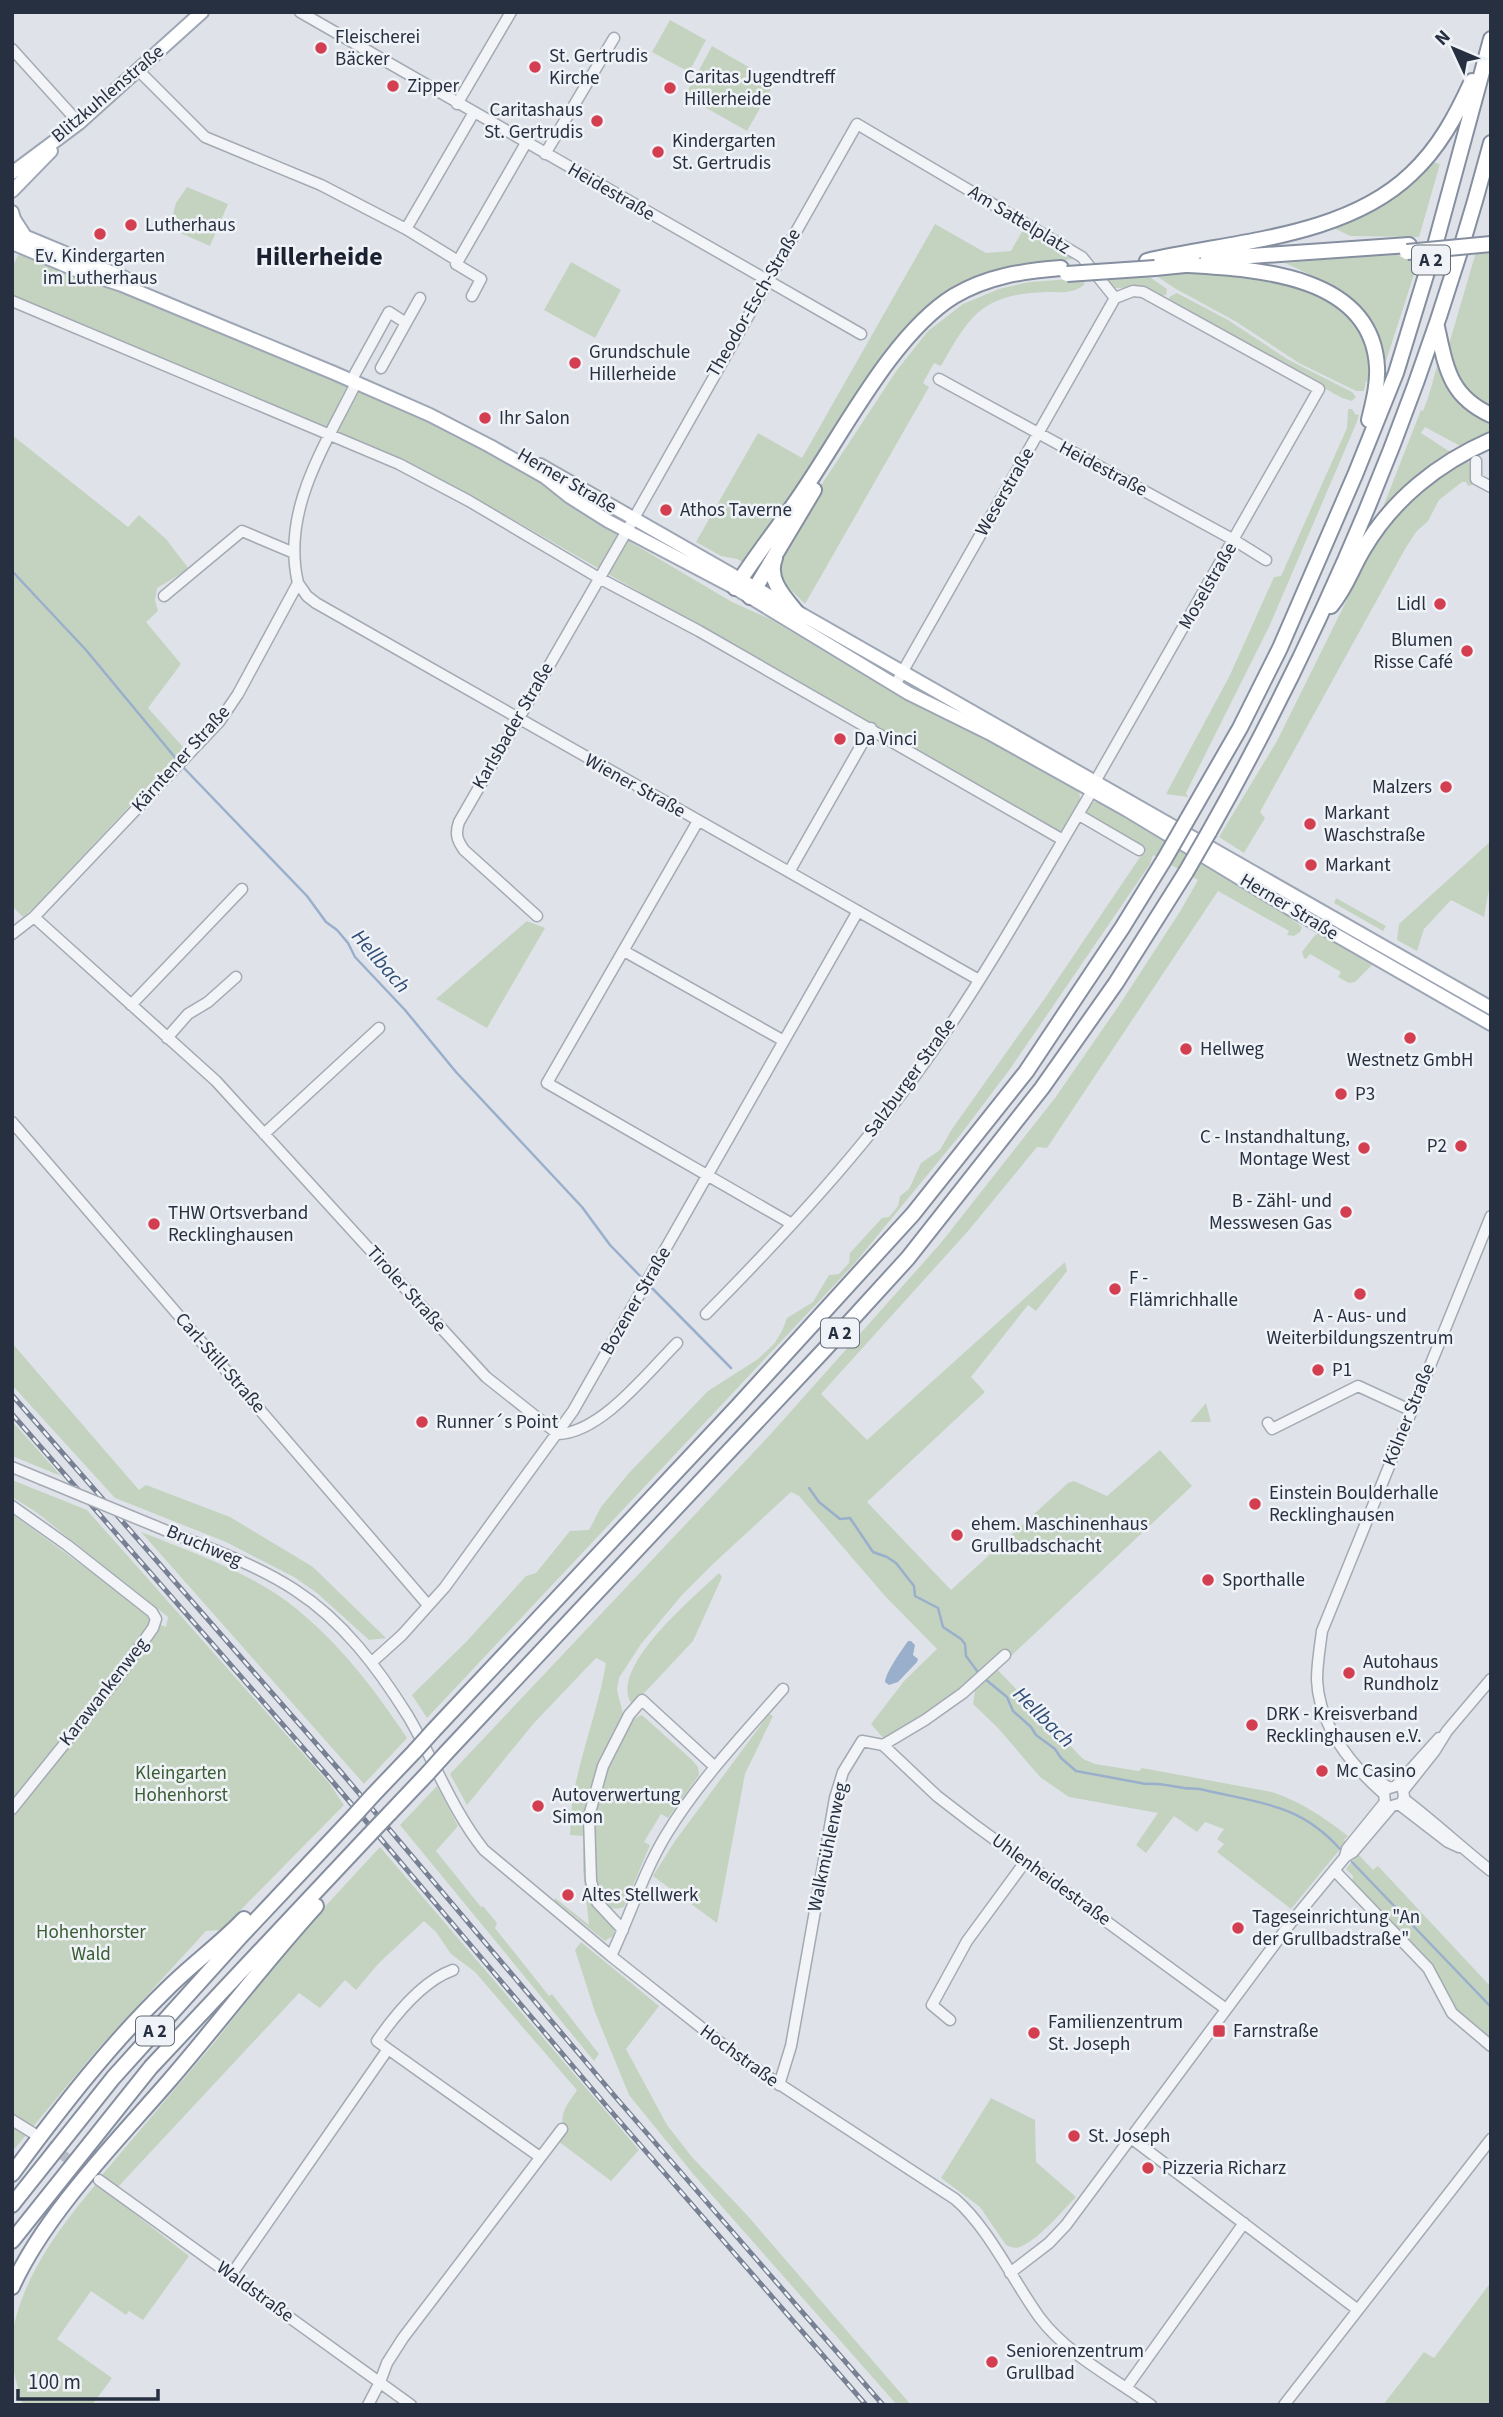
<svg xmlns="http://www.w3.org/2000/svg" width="1503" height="2417" viewBox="0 0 1503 2417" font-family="'Source Sans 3',sans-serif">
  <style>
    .green { fill: #c4d3c0 }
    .water { fill: #99afcb }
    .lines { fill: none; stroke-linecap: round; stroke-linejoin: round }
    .stream { stroke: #99afcb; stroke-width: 2.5 }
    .minor-tunnel { stroke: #babfc7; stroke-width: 10; stroke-dasharray: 10 5; stroke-linecap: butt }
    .minor-casing { stroke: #a4aab3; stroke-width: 13 }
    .major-casing { stroke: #9ea6b5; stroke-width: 16 }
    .highway-casing { stroke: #868fa0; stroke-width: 18 }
    .minor { stroke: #f2f4f7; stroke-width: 10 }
    .major { stroke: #fff; stroke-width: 12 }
    .highway { stroke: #fff; stroke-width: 14 }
    .rail-casing { stroke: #788193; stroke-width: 5 }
    .rail { stroke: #eff2f6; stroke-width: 2.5; stroke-dasharray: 8; stroke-linecap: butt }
    .minor-bridge-casing { stroke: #a4aab3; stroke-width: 13; stroke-linecap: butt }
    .highway-bridge-casing { stroke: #868fa0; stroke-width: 18; stroke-linecap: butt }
    .minor-bridge { stroke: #f2f4f7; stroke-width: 10 }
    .highway-bridge { stroke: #fff; stroke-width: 14 }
    .poi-dot { fill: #d33f50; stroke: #eff2f6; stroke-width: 2.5 }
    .labels { text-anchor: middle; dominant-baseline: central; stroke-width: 5; stroke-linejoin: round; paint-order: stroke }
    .shield { fill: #eff2f6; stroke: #636a77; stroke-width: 2 }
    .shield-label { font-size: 18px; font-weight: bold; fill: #273041 }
    .poi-label { font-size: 19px; fill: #273041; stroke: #eff2f6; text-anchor: start }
    .street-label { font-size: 19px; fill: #273041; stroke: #eff2f6 }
    .park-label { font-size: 19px; fill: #3a5d34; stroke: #eff2f6 }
    .water-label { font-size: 21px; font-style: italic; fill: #304d76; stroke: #eff2f6 }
    .district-label { font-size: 26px; font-weight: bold; fill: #1a2131; stroke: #eff2f6 }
  </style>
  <rect width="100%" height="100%" fill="#dfe3e9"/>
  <path class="green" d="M670,20L706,40L689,72L652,52Z
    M712,46L775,82L747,131L685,96Z
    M1433,162L1440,164L1419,237L1350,236L1332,227L1394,196Z
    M187,187L228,204L210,246L169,228L176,203Z
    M935,224L986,253L1011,251L1024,228L1073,259L1012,267L991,273L954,289L860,396L745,564L737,559L721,556L696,542L758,433L802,458Z
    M1491,251V410L1466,394L1447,351L1476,252Z
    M1399,253L1400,257L1420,256L1385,364C1372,301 1339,288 1285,263Z
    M18,255L43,260L106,284L333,377L451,430L525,471L573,508L732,602L770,619L887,689L899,693L976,731L1077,788C1086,803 1072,817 1064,830L1059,832L1054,830L509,517L383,452L12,297V263L14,264Z
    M571,262L621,290L595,338L544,310Z
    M1198,271C1249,275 1337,283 1363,335C1370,350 1370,366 1372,383L1366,381L1364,391H1356L1299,363L1235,321L1176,289L1155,275Z
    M1147,275L1167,289L1166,295L1161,296L1140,288H1115L1102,278Z
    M1085,278L1084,285C1073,294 1060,292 1047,292C982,294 970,315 941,366L934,363L923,383L929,387L805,604L786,585L782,575L776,577L775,568L810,502L897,370L928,331L963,304L999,289L1029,282Z
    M1177,293L1228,320L1287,359L1352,392L1356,397L1352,401L1342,398L1170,303L1169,297Z
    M1438,363C1449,392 1462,410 1491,422V435L1462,447L1425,427L1421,433L1452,453L1413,479L1378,520L1421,410L1423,411C1430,395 1433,379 1438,363Z
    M1348,409H1352L1355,414L1359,415L1356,424L1269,627L1186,793L1188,797L1166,794L1229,677L1274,577L1281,576L1347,428Z
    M12,435L128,527L139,515L166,539L189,569L157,588L155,600L158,611L146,622L181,664L148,708L184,748L36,906L23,917L12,906Z
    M1464,460L1473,465L1475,474L1472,485L1468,486L1466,482H1462L1439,500L1428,521L1416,532L1405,549L1260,812L1265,818L1244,853L1219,837L1277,741L1376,541L1398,513L1426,484Z
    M1093,802H1100L1130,818L1280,910L1302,927L1300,932L1294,936L1287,935L1289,931L1218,891L1047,1148L1037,1147L969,1230L821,1394L867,1440L1065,1262L1067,1271L1036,1311L1028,1305L971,1377L985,1392L867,1502L951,1590L1068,1483L1074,1481L1107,1496L1160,1450L1192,1486L1012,1655L923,1716L884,1739L871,1724L905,1680L937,1649L885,1596L799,1496L791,1492L713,1564L682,1595L641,1644L619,1678L617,1690L624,1717L603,1753L588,1803L587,1878L588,1891L591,1898L615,1928L613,1936L605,1941L554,1900L555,1898L589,1925L583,1870V1836L570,1835C571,1819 571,1802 575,1786C584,1744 599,1705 606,1663L596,1658L534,1723L467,1805L450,1774L768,1437L940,1244L1055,1098L1120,1004L1181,910L1198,880L1153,855L1150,864L1010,1069L961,1134L855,1263L427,1718L412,1695L467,1641L526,1576L536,1573L570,1531L589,1530L601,1507L629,1473L708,1391L758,1359L774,1344L782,1331L787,1318L813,1302L829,1275L839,1274L849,1263L850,1253L882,1218L889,1217L898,1206L900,1196L909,1189L921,1163L940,1150L952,1129L1045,998L1140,857L1146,853L1139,845L1086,815L1085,810Z
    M1491,841V878L1484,917L1451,900L1424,929L1417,951L1397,940L1399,924Z
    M1336,898L1386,926L1383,931L1334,903Z
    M527,921L545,928L487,1028L436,999Z
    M1321,933L1377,960L1355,982L1349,983L1338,977L1341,972L1310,954L1306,959L1304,958L1302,952L1315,935Z
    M12,1343L139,1490L146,1485L230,1517L313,1567L386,1638L369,1640L317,1593L294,1577L226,1542L115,1498L12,1385Z
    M1206,1403L1211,1422H1190Z
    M12,1421L61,1476L12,1456Z
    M12,1480L87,1510L329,1783L344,1805L221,1930L206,1931L96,2051L12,2152V1514L146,1612L149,1620L166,1627L168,1617L36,1512L12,1497Z
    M141,1532C187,1550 237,1568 278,1595C331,1632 372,1685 407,1738L364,1784Z
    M719,1573L722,1577L693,1641L634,1704L631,1703C609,1667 695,1596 719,1573Z
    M995,1667L1083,1759L1095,1764L1139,1771L1142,1768L1272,1792C1302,1802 1323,1817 1348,1836L1344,1840L1346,1842L1291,1909L1217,1852L1224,1844L1217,1839L1224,1829L1205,1822L1197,1832L1174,1816L1146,1853L1136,1845L1158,1813L1069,1797L1040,1777L998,1728L973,1704L976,1685Z
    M769,1714L773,1716L745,1774L717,1923L653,1876L675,1841Z
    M642,1715L692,1760L698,1767L699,1775L668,1818L661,1814L644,1842L650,1845L624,1907C579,1924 595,1803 601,1782C606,1767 613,1752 621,1738C626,1729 631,1718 642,1715Z
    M437,1786L458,1826L436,1851L481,1907L483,1906L497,1923L495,1928L549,1996L552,1994L599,2054L594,2061L400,1825Z
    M380,1847L639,2150L611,2181L558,2141L565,2132C557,2115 568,2104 577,2090L475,1972L451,1954L436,1932L424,1921L379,1963L356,1990L345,1980L320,2008L299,1993L118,2187L102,2175L214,2043L283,1956V1952Z
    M1358,1854L1373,1870L1378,1866L1491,1987V2039L1455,2009L1445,1989L1352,1883L1353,1876L1346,1869Z
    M581,1942L659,2006L626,2049L667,2125L692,2157L746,2214L911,2405H897L694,2175L629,2095L595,2012L575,1950Z
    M991,2098L1035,2120L1036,2162L1076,2197C1060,2213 1042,2236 1022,2246C1016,2249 1012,2248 1006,2245L980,2207L941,2178Z
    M96,2184L189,2256L143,2320L129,2311L126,2315L91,2291L57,2339L112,2378L92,2405H23C16,2383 9,2358 12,2335C22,2277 59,2228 96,2184Z
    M1491,2282V2405H1383L1424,2352L1434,2358Z"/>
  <path class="water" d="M908,1641H911L915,1645L913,1655L918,1659L917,1662L898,1682L889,1685L885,1682C886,1672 901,1651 908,1641Z"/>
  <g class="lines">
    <path class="stream" d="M12,571L86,650L178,761
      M182,766L307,896L326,922L337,930L348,943L355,957L405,1010L456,1072L582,1207L610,1245L644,1280
      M649,1285L731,1368
      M809,1488L819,1502L840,1519L850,1518L873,1552L887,1557L896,1563L914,1586L915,1596L938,1608L943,1627L961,1639L965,1644L966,1656L980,1675
      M985,1679L1007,1697L1013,1711L1031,1727L1036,1735L1055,1749L1061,1758L1076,1771L1146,1784C1160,1783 1170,1786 1184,1788C1189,1789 1194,1788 1200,1789C1256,1803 1298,1802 1340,1849
      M1352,1862L1491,2007"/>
    <path class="minor-tunnel" d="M36,2136L92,2176"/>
    <g class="minor-casing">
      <path id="minor" d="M300,12L861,334
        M12,49L79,123
        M138,70L205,137L321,185L406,229L458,261L456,264L481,279L472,296
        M457,104L511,12
        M545,154L614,38
        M406,229L473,114
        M458,261L526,143
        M12,301L399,464L469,501L599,578L699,631L1063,840
        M381,368L406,323
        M939,379L1234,540L1266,560
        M351,381L389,312L406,323L420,298
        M1476,461V479L1491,487
        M298,583L307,596L316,603L979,980
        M164,596L242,531L294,553
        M895,685L1115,298
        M1092,787L1319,389L1143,292L1133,291L1115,298
        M1079,815L1139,850
        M698,821L547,1083L792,1224
        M789,872L871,728
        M537,916L464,850C457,840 455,834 459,822L625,534L857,124L1082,257L1115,298
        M34,917L216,1081L486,1377L558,1434C601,1433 648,1372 677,1343
        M12,934L34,917L219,722L238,694L298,583C281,510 325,446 356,383
        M624,951L784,1041
        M131,1005L242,889
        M167,1038L188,1014L208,1002L236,977
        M12,1122L428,1605
        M264,1134L379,1028
        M706,1314C784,1235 860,1153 925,1062C986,976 1038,882 1092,791
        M1268,1423L1272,1429L1358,1386L1410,1410
        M12,1467L41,1479
        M12,1506L67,1545L152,1612L156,1619L153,1628L116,1680L12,1809
        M155,1526C202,1546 252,1562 295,1590C343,1621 378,1668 408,1716C434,1760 452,1810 484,1850L611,1956L741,2059L955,2199C989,2228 1013,2281 1040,2318C1068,2355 1114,2378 1151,2405
        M372,1662L402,1635L445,1587L573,1411L858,911
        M883,1745L937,1796L972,1823L1226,2009
        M1363,1771L1388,1787
        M1384,1794C1351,1765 1319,1726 1317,1680C1317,1663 1320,1647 1322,1631L1491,1216
        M1404,1799C1434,1822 1461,1847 1491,1871
        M1400,1805L1448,1842L1459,1847
        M1345,1856L1347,1849L1385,1802L1384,1794L1386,1789L1396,1786L1439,1738
        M1334,1870L1428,1968L1452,2013L1491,2046
        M623,1930L597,1902L591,1881L589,1816L603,1766L629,1715L642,1700L715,1767
        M611,1956C630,1916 643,1873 666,1835C698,1782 742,1736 783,1689
        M950,2020L932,2005L967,1941L1025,1862
        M388,2049L540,2157
        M779,2085L791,2046L835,1798L843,1772L862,1741L883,1745L925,1720L963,1693L1005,1655
        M12,2120L33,2133
        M1131,2138L1358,2310
        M99,2180L411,2405
        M1010,2273L1049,2243L1066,2225L1289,1925L1345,1857L1353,1852L1392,1806L1402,1803L1404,1796L1403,1791L1434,1752L1447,1731L1491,1679
        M231,2275L388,2049L377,2041C395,2015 422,1981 453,1970
        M1126,2388L1244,2223
        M368,2405L380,2382L387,2363L403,2338L562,2129
        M1284,2405L1491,2139"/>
    </g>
    <g class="major-casing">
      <path id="major" d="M12,173L79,123L202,12
        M12,191L51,151
        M12,212L14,219L25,236
        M12,231L125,278
        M12,243L76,270L122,285L334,373L430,415L490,446L545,477L570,497L608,521L735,588L908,693L989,733L1127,810L1289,908L1491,1024
        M540,465L1491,1008"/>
    </g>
    <g class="highway-casing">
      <path id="highway" d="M1208,259L1409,245
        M1147,261C1232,241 1344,238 1411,174C1439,148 1456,116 1472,81
        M1187,265C1257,269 1372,275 1377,367C1378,385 1373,403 1369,420
        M1155,268L1195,264
        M1437,327C1446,367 1449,396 1491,415
        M775,558C766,580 786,599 799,615
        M735,588C756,554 783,522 805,488C845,429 894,333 954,296C988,276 1023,271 1061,268
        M750,597L814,490
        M1331,606C1347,586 1350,572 1363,550C1392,500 1438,463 1491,440
        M1187,820L1240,728L1280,648L1355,475L1396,373L1434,249L1491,39
        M1209,832C1332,614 1427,385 1491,143
        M433,1731L737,1407L913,1214L1026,1072L1122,928L1164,860
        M446,1753L825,1349L908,1258L1042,1088L1116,983L1186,872
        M373,1795L415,1751
        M390,1813L428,1773
        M12,2174C60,2109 110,2044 168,1988C192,1964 220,1944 244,1919
        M12,2205L113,2078L241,1936L354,1816
        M12,2241L151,2067L369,1835
        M12,2287C45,2214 117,2141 169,2081C219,2023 265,1962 316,1906"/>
    </g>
    <use href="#minor" class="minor"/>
    <use href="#major" class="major"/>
    <use href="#highway" class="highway"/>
    <g class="rail-casing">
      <path id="rail" d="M12,1395L341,1772L618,2100L883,2405
        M12,1414L332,1781L609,2109L866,2405"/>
    </g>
    <use href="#rail" class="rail"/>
    <g class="minor-bridge-casing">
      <path id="minor-bridge" d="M41,1479L155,1526"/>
    </g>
    <g class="highway-bridge-casing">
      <path id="highway-bridge" d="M1407,252L1491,244
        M1067,274L1155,268
        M1164,860L1187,820
        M1186,872L1209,832
        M415,1751L433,1731
        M428,1773L446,1753
        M354,1816L373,1795
        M369,1835L390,1813"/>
    </g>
    <use href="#minor-bridge" class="minor-bridge"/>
    <use href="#highway-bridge" class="highway-bridge"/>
  </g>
  <g class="poi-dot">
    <circle cx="321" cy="48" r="7"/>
    <circle cx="535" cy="67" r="7"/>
    <circle cx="393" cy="86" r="7"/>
    <circle cx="670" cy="88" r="7"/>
    <circle cx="597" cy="121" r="7"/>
    <circle cx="658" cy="152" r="7"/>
    <circle cx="131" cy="225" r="7"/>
    <circle cx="100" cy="234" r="7"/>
    <circle cx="575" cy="363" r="7"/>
    <circle cx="485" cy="418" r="7"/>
    <circle cx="666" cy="510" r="7"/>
    <circle cx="1440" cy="604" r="7"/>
    <circle cx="1467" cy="651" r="7"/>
    <circle cx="840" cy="739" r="7"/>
    <circle cx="1446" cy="787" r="7"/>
    <circle cx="1310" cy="824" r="7"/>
    <circle cx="1311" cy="865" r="7"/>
    <circle cx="1410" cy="1038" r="7"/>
    <circle cx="1186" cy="1049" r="7"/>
    <circle cx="1341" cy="1094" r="7"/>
    <circle cx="1461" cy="1146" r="7"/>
    <circle cx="1364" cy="1148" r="7"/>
    <circle cx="1346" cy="1212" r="7"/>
    <circle cx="154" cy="1224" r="7"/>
    <circle cx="1115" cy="1289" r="7"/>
    <circle cx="1360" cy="1294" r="7"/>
    <circle cx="1318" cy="1370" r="7"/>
    <circle cx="422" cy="1422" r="7"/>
    <circle cx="1255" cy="1504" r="7"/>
    <circle cx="957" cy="1535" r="7"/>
    <circle cx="1208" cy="1580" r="7"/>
    <circle cx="1349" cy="1673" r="7"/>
    <circle cx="1252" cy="1725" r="7"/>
    <circle cx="1322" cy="1771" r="7"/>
    <circle cx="538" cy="1806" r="7"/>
    <circle cx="568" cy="1895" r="7"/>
    <circle cx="1238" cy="1928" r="7"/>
    <rect x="1212" y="2024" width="14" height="14" rx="3.5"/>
    <circle cx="1034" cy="2033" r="7"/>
    <circle cx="1074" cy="2136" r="7"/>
    <circle cx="1148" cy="2168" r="7"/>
    <circle cx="992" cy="2362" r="7"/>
  </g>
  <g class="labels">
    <g class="shield">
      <rect x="1412" y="245.5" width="38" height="29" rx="5"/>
      <rect x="821" y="1318.5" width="38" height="29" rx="5"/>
      <rect x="136" y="2016.5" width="38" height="29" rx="5"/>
    </g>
    <g class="shield-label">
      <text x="1431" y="260">A 2</text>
      <text x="840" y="1333">A 2</text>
      <text x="155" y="2031">A 2</text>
    </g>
    <g class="poi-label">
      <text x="335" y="37">Fleischerei<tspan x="335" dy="22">Bäcker</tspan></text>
      <text x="549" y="56">St. Gertrudis<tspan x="549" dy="22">Kirche</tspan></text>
      <text x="684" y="77">Caritas Jugendtreff<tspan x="684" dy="22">Hillerheide</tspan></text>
      <text x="407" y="86">Zipper</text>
      <text x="583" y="110" text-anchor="end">Caritashaus<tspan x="583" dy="22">St. Gertrudis</tspan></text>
      <text x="672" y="141">Kindergarten<tspan x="672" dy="22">St. Gertrudis</tspan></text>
      <text x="145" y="225">Lutherhaus</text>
      <text x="100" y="256" text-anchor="middle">Ev. Kindergarten<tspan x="100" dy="22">im Lutherhaus</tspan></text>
      <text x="589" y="352">Grundschule<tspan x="589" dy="22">Hillerheide</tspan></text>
      <text x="499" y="418">Ihr Salon</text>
      <text x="680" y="510">Athos Taverne</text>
      <text x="1426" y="604" text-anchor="end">Lidl</text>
      <text x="1453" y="640" text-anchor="end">Blumen<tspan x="1453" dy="22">Risse Café</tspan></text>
      <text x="854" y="739">Da Vinci</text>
      <text x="1432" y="787" text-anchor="end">Malzers</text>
      <text x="1324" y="813">Markant<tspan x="1324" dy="22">Waschstraße</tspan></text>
      <text x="1325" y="865">Markant</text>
      <text x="1200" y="1049">Hellweg</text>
      <text x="1410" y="1060" text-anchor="middle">Westnetz GmbH</text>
      <text x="1355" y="1094">P3</text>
      <text x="1350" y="1137" text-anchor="end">C - Instandhaltung,<tspan x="1350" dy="22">Montage West</tspan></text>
      <text x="1447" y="1146" text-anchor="end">P2</text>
      <text x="1332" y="1201" text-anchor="end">B - Zähl- und<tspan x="1332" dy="22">Messwesen Gas</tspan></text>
      <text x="168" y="1213">THW Ortsverband<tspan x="168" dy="22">Recklinghausen</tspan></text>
      <text x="1129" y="1278">F -<tspan x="1129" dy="22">Flämrichhalle</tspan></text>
      <text x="1360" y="1316" text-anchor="middle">A - Aus- und<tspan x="1360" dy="22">Weiterbildungszentrum</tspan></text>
      <text x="1332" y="1370">P1</text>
      <text x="436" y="1422">Runner´s Point</text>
      <text x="1269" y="1493">Einstein Boulderhalle<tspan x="1269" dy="22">Recklinghausen</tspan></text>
      <text x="971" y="1524">ehem. Maschinenhaus<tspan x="971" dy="22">Grullbadschacht</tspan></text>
      <text x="1222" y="1580">Sporthalle</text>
      <text x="1363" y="1662">Autohaus<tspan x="1363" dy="22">Rundholz</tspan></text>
      <text x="1266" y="1714">DRK - Kreisverband<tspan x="1266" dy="22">Recklinghausen e.V.</tspan></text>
      <text x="1336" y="1771">Mc Casino</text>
      <text x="552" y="1795">Autoverwertung<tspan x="552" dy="22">Simon</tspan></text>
      <text x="582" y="1895">Altes Stellwerk</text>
      <text x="1252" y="1917">Tageseinrichtung "An<tspan x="1252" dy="22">der Grullbadstraße"</tspan></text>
      <text x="1048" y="2022">Familienzentrum<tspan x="1048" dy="22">St. Joseph</tspan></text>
      <text x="1233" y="2031">Farnstraße</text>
      <text x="1088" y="2136">St. Joseph</text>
      <text x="1162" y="2168">Pizzeria Richarz</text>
      <text x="1006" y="2351">Seniorenzentrum<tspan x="1006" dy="22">Grullbad</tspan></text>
    </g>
    <g class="street-label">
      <text transform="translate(108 94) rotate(-40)">Blitzkuhlenstraße</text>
      <text transform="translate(611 192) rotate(30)">Heidestraße</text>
      <text transform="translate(1019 220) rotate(31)">Am Sattelplatz</text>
      <text transform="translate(754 303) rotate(-60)">Theodor-Esch-Straße</text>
      <text transform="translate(1103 469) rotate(28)">Heidestraße</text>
      <text transform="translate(567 481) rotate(30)">Herner Straße</text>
      <text transform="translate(1005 492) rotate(-60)">Weserstraße</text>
      <text transform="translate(1208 586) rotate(-60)">Moselstraße</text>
      <text transform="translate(513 726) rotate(-60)">Karlsbader Straße</text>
      <text transform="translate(181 759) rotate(-48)">Kärntener Straße</text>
      <text transform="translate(635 786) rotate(29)">Wiener Straße</text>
      <text transform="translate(1289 907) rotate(31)">Herner Straße</text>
      <text transform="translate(910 1078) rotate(-54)">Salzburger Straße</text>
      <text transform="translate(406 1289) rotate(48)">Tiroler Straße</text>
      <text transform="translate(636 1301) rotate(-60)">Bozener Straße</text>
      <text transform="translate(220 1363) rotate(49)">Carl-Still-Straße</text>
      <text transform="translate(1409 1415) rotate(-68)">Kölner Straße</text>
      <text transform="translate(204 1546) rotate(23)">Bruchweg</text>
      <text transform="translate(104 1692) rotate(-52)">Karawankenweg</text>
      <text transform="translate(828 1847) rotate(-78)">Walkmühlenweg</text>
      <text transform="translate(1051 1880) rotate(36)">Uhlenheidestraße</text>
      <text transform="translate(739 2056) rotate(36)">Hochstraße</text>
      <text transform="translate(255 2292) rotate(36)">Waldstraße</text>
    </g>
    <g class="park-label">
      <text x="181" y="1773">Kleingarten<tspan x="181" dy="22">Hohenhorst</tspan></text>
      <text x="91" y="1932">Hohenhorster<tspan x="91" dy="22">Wald</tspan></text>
    </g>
    <g class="water-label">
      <text transform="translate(381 961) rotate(49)">Hellbach</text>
      <text transform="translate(1044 1717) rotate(45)">Hellbach</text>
    </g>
    <g class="district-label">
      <text x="319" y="256">Hillerheide</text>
    </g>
  </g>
  <rect width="1503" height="2417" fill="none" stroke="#273041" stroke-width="28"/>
  <g transform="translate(1454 49) rotate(314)" stroke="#eff2f6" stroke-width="5" paint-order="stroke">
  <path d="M0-5L12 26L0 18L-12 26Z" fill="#273041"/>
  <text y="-10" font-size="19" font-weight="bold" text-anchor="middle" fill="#273041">N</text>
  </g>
  <path d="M18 2389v10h140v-10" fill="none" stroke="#273041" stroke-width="3.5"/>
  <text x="28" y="2389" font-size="21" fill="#273041" stroke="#eff2f6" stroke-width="5" paint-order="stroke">100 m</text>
</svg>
